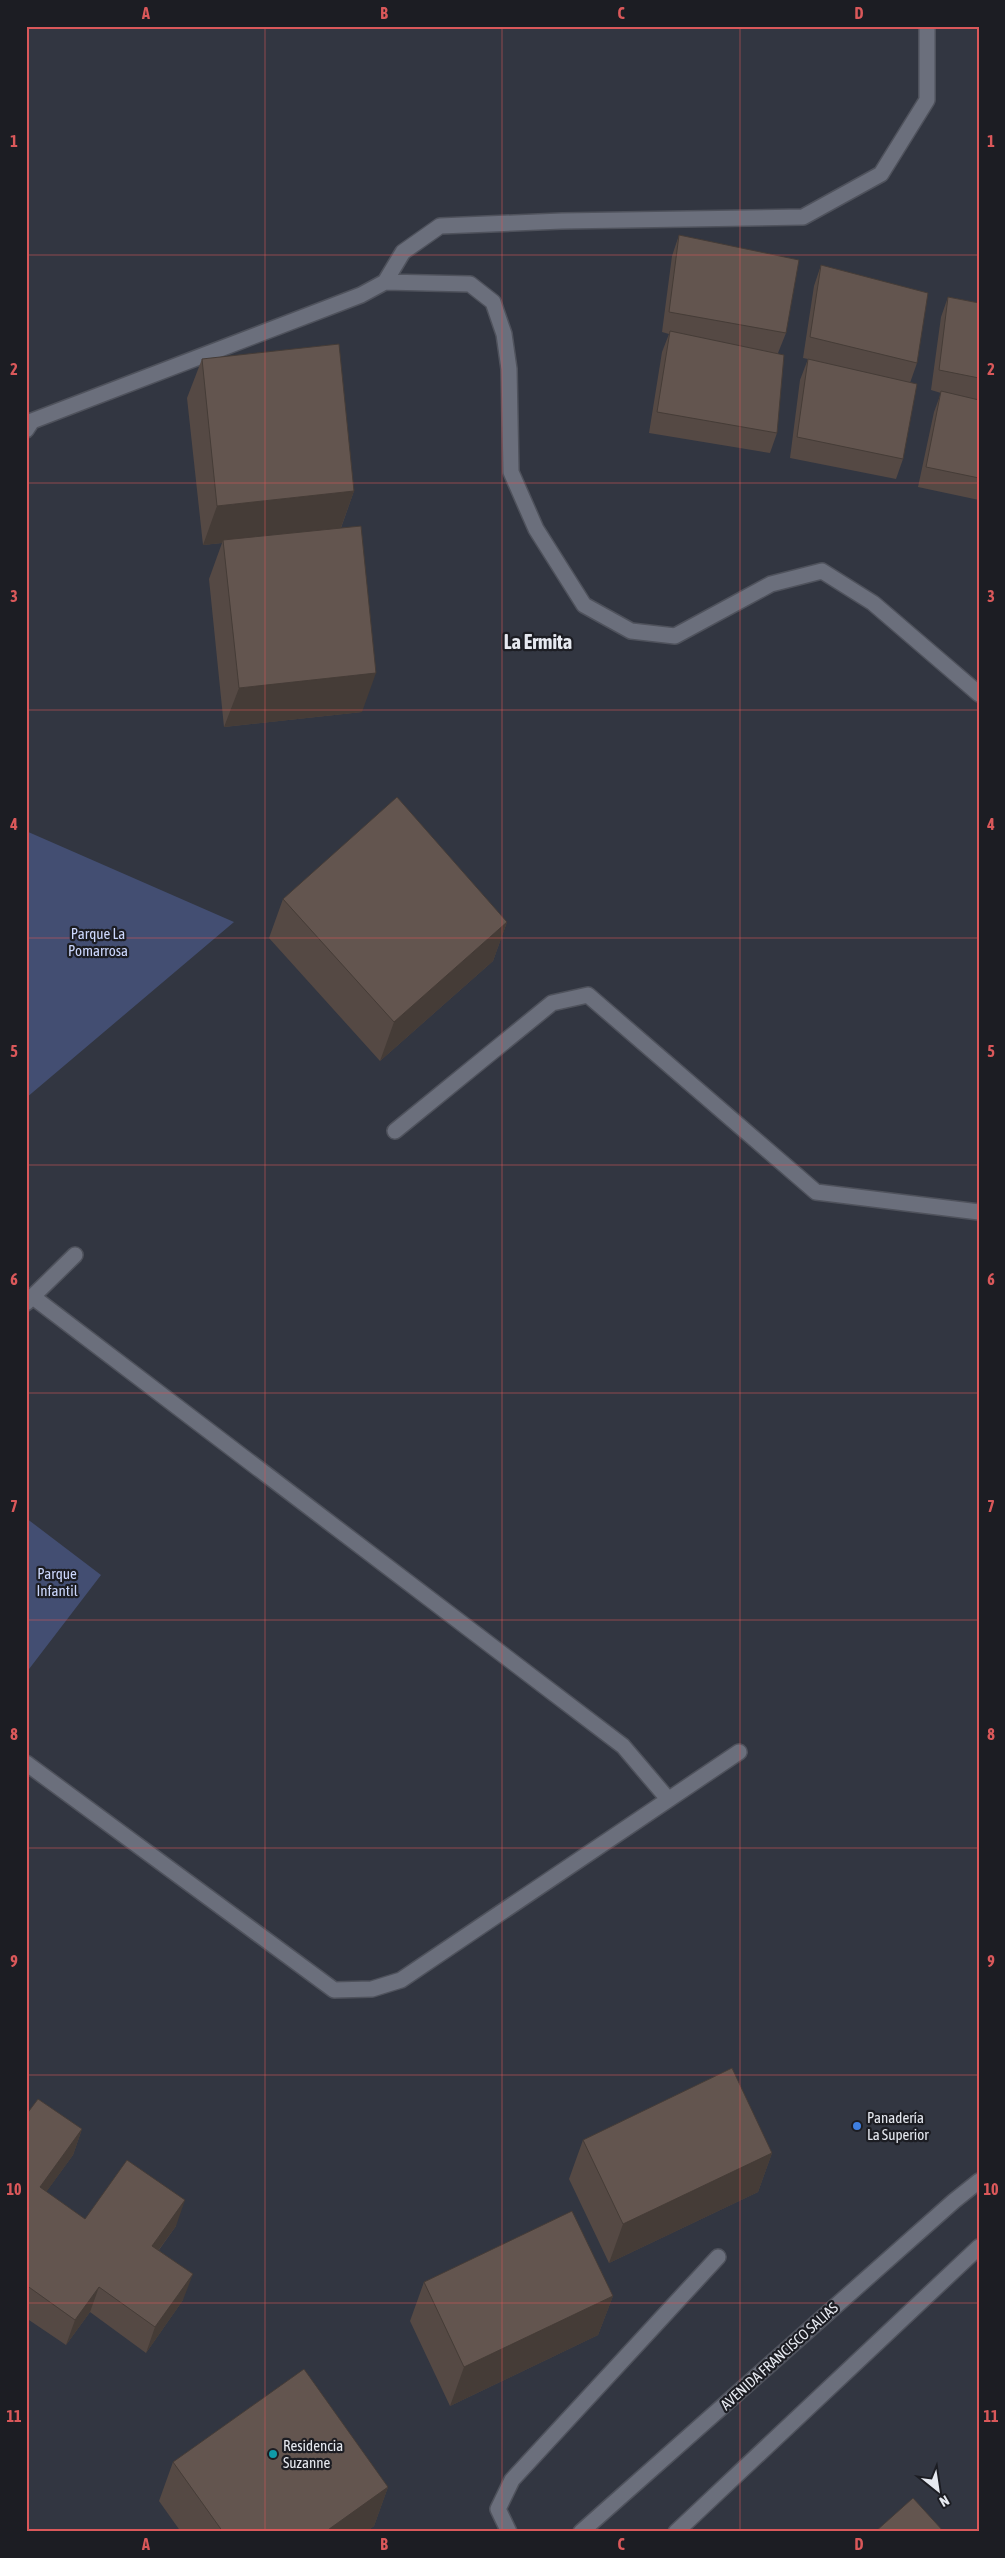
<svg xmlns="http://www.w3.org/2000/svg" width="1005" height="2558" viewBox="0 0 1005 2558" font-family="'Asap Condensed',sans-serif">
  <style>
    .green { fill: #434e72 }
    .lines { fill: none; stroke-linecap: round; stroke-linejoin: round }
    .minor-casing { stroke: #4f525c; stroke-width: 18 }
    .minor { stroke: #6b6f7c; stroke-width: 15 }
    .wall { fill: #554944 }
    .shaded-wall { fill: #453c37 }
    .building { fill: #63554f; stroke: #453c37 }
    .grid { fill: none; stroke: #da585a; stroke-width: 1; stroke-opacity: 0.55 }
    .shop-dot { fill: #3f7fe0; stroke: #1c1d23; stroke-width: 2 }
    .culture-dot { fill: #0f9aa8; stroke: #1c1d23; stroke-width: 2 }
    .labels { text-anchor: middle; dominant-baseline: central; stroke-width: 4.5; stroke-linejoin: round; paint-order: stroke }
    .park-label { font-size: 15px; fill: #ccd7fc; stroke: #1c1d23 }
    .poi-label { font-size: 15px; fill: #e6e9f0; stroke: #1c1d23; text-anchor: start }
    .street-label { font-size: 15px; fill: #e6e9f0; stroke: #1c1d23 }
    .district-label { font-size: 20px; font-weight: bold; fill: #e6e9f0; stroke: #1c1d23 }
    .neatline { fill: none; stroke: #da585a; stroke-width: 2 }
    .grid-label { font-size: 16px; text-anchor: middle; font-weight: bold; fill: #da585a }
  </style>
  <rect width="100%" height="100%" fill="#323641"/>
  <path class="green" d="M26,831L234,922L26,1098Z
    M26,1518L101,1575L26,1673Z"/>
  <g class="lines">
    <g class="minor-casing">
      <path id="minor" d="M385,282L403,252L440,226L562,221L803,217L881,174L927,100V26
        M26,430L32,421L361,295L385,282L470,284L493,302L504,334L509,369L511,472L536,529L584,605L631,631L675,636L771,584L822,571L873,603L979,694
        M395,1131L552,1003L588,995L816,1192L979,1212
        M33,1297L623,1746L668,1799
        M26,1303L75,1255
        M26,1763L334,1990L372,1989L401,1980L739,1752
        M509,2532L498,2509L512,2480L718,2257
        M581,2532L954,2201L979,2181
        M676,2532L979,2247"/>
    </g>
    <use href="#minor" class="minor"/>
  </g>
  <path class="wall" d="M679,235L786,333L778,353L777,433L770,453L649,433L662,352L669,334L662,332L672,256Z
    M821,265L917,363L910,383L903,459L896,479L790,458L800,380L808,359L803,358L814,286Z
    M948,297L979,303V500L918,487L934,412L941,393L931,390L941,317Z
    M202,359L354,491L341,528L362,712L224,727L209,579L222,543L203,545L187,398Z
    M283,899L507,922L493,961L380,1061L269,938Z
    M26,2115L82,2129L73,2155L46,2192L85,2219L176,2226L159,2250L183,2300L146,2353L90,2312L66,2345L26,2318Z
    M583,2140L772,2153L758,2192L609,2263L569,2179Z
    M424,2282L613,2296L598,2335L450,2406L410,2321Z
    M173,2462L388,2487L374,2526L366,2532H181L159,2501Z"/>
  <path class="shaded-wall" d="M354,491L340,530L223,540L222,543L203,545L217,506Z
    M376,673L362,712L224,727L239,688Z
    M507,922L493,961L380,1061L394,1022Z
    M82,2129L73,2155L31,2213L40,2187Z
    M772,2153L758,2192L609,2263L623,2224Z
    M185,2200L176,2226L143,2271L152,2246Z
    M193,2274L183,2300L146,2353L155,2327Z
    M99,2287L90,2312L66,2345L75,2320Z
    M613,2296L598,2335L450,2406L464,2367Z
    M388,2487L374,2526L366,2532H325Z"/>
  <path class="building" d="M679,235L799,260L786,333L669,312Z
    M821,265L928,293L917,363L810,337Z
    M948,297L979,303V378L939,370Z
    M670,331L784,355L777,433L657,412Z
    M339,344L354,491L217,506L202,359Z
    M808,359L917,384L903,459L797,437Z
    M941,391L979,400V478L926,467Z
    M361,526L376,673L239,688L223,540Z
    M397,797L507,922L394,1022L283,899Z
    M732,2068L772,2153L623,2224L583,2140Z
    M38,2099L82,2129L40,2187L85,2219L127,2160L185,2200L152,2246L193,2274L155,2327L99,2287L75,2320L26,2285V2115Z
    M572,2211L613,2296L464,2367L424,2282Z
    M304,2369L388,2487L325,2532H223L173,2462Z
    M913,2498L944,2532H875Z"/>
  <path class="grid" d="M265,26V2532M502,26V2532M740,26V2532M26,255H979M26,483H979M26,710H979M26,938H979M26,1165H979M26,1393H979M26,1620H979M26,1848H979M26,2075H979M26,2303H979"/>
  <circle class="shop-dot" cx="857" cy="2126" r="5"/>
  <circle class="culture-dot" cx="273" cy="2454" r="5"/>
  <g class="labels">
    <g class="park-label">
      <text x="98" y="933">Parque La<tspan x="98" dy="17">Pomarrosa</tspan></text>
      <text x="57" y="1573">Parque<tspan x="57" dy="17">Infantil</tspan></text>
    </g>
    <g class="poi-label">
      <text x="867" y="2117">Panadería<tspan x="867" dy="17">La Superior</tspan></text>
      <text x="283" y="2445">Residencia<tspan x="283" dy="17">Suzanne</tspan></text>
    </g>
    <g class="street-label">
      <text transform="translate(779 2356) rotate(-42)">AVENIDA FRANCISCO SALIAS</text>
    </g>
    <g class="district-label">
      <text x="538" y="641">La Ermita</text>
    </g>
  </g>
  <rect width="1005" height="2558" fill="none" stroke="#1c1d23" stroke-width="55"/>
  <g transform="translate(938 2490) rotate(150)" stroke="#1c1d23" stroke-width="4" paint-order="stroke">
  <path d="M0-4L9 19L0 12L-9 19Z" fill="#e6e9f0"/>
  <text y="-8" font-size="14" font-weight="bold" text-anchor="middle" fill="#e6e9f0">N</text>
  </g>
  <rect x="28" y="28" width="950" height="2502" class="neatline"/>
  <g class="grid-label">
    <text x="146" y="19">A</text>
    <text x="384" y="19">B</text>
    <text x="621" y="19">C</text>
    <text x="859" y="19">D</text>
    <text x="14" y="147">1</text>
    <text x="991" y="147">1</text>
    <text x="14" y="375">2</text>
    <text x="991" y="375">2</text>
    <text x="14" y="602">3</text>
    <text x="991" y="602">3</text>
    <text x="14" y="830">4</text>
    <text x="991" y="830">4</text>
    <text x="14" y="1057">5</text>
    <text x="991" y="1057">5</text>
    <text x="14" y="1285">6</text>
    <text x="991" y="1285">6</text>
    <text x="14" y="1512">7</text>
    <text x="991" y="1512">7</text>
    <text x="14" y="1740">8</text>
    <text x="991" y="1740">8</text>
    <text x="14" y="1967">9</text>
    <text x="991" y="1967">9</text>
    <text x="14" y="2195">10</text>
    <text x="991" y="2195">10</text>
    <text x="14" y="2422">11</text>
    <text x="991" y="2422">11</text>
    <text x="146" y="2550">A</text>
    <text x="384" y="2550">B</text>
    <text x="621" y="2550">C</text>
    <text x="859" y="2550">D</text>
  </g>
</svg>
